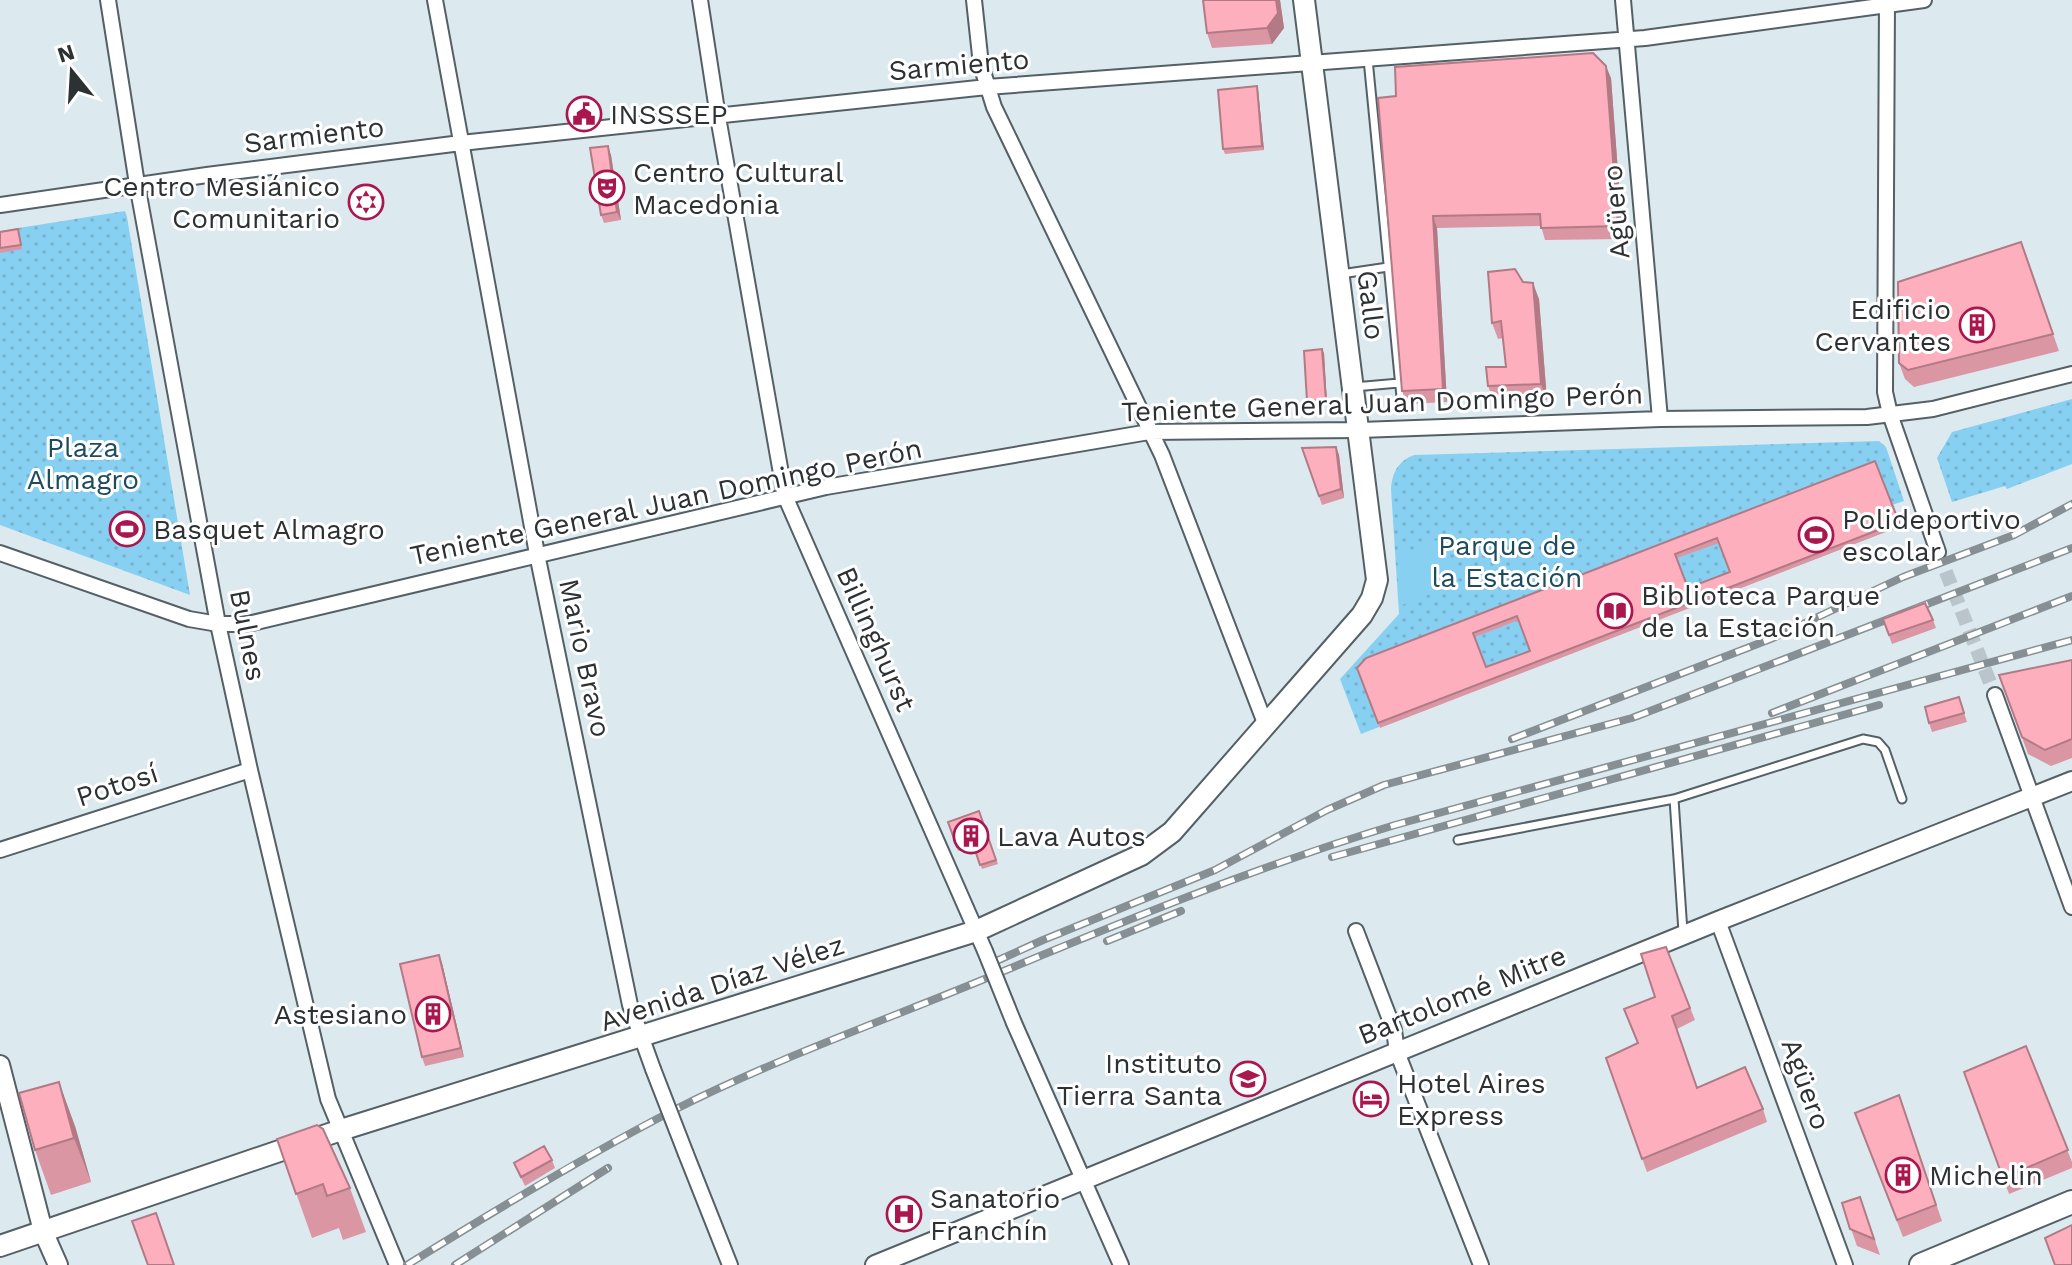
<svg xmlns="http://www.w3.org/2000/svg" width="2072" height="1265" viewBox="0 0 2072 1265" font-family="'Work Sans',sans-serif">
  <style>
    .green { fill: url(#green-dots) }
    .pitch { fill: #88d0f1 }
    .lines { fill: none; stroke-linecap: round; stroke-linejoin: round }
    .minor-tunnel { stroke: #b9c5ca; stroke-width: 14; stroke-dasharray: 14 7; stroke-linecap: butt }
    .service-casing { stroke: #546065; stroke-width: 11 }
    .minor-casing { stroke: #546065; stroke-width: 18 }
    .tertiary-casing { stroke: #546065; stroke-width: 22 }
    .secondary-casing { stroke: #546065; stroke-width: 24 }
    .primary-casing { stroke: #546065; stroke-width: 26 }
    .service { stroke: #fff; stroke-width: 7 }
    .minor { stroke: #fff; stroke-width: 14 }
    .tertiary { stroke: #fff; stroke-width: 18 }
    .secondary { stroke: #fff; stroke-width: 20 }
    .primary { stroke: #fff; stroke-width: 22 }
    .rail-casing { stroke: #868f93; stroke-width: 8 }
    .rail { stroke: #fff; stroke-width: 5; stroke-dasharray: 15; stroke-linecap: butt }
    .minor-bridge-casing { stroke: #546065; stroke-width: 18; stroke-linecap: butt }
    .minor-bridge { stroke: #fff; stroke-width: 14 }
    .wall { fill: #da96a3; fill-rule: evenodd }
    .shaded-wall { fill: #b17a85 }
    .building { fill: #fdafbe; stroke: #b17a85; stroke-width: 2; fill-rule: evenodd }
    .labels { text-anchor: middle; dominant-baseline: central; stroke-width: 6; stroke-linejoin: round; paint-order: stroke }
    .street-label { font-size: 28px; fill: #2c3133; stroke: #fff }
    .poi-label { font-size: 28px; fill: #2c3133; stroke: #fff; text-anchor: start }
    .park-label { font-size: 28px; fill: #1e4b5e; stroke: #fff }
  </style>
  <defs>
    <pattern id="green-dots" width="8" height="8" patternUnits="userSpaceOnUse" patternTransform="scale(2)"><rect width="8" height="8" fill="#88d0f1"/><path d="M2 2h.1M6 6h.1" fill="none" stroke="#76b3cf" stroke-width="1.8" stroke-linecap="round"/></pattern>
  </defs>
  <rect width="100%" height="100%" fill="#dceaf0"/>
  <path class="green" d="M125,211L127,217L190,595L0,525V231Z
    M2072,399V464L2007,489L2005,486L1952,502L1937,458L1952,432Z
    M1879,441L1886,447L1904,501L1892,505L1901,526L1361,734L1340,679L1399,614L1391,489C1392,473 1398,461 1414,455Z"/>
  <path class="pitch" d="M115,502L157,533L140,556L96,526Z
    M1442,538C1448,554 1445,570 1451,586L1402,605L1401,554Z"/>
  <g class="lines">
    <path class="minor-tunnel" d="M1938,552L1995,695"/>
    <g class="service-casing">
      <path id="service" d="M1368,59L1401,397
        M1341,274L1388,267
        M1354,387L1399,383
        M1674,799L1683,932
        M1458,840L1674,799L1863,739L1878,742L1885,750L1902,799"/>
    </g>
    <g class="minor-casing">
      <path id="minor" d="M108,0L137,184L177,402L218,624L250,770L328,1099L397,1265
        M435,0L537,554L630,1005L653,1069
        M700,0L718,117L785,496L985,951
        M974,0L981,65L994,107L1162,455L1265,723
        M1623,0L1660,419
        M1887,0L1885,392L1890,414L1938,552
        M0,205L207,175L461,143L987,87L1645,38L1924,0
        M0,553L189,619L218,624H248L826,487L1149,432L1360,430L1660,419L1867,417L1933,409L2072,374
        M1995,695L2072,907
        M0,850L250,770
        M1718,921L1845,1265
        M1356,931L1394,1030L1397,1052L1481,1265
        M1014,1023L1121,1265
        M686,1154L730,1265"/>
    </g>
    <g class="tertiary-casing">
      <path id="tertiary" d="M0,1065L43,1231L58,1265
        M875,1265L1718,921L2072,781"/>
    </g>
    <g class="secondary-casing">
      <path id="secondary" d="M0,1246L341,1130L976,931L1141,855L1172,832L1362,615L1372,598L1377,580L1304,0"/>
    </g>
    <g class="primary-casing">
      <path id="primary" d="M1921,1265L2072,1202"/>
    </g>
    <use href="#service" class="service"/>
    <use href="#minor" class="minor"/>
    <use href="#tertiary" class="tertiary"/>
    <use href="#secondary" class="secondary"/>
    <use href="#primary" class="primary"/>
    <g class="rail-casing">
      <path id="rail" d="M1772,713L2072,596
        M1512,739L1773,638L1903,577L2014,535L2072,504
        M1332,857L1879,705
        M1107,941L1181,911
        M992,963L1043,940L1215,870L1327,810L1384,785L1632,718L2072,548
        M407,1265C494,1211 583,1157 674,1110C775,1059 883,1021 987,978C1121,922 1256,867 1395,825L2072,640
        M455,1265L608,1168"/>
    </g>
    <use href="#rail" class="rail"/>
    <g class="minor-bridge-casing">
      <path id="minor-bridge" d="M985,951L1014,1023
        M653,1069L686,1154"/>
    </g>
    <use href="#minor-bridge" class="minor-bridge"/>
  </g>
  <path class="wall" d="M1203,0H1280L1284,28L1272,44L1212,48L1207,33Z
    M1611,78L1623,239L1545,240L1541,226L1437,228L1447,402L1407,404L1402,391L1378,98Z
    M1258,90L1264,150L1225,154L1223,149Z
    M611,155L621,220L604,223L601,215Z
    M18,229L22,249L0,253V232Z
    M2021,242L2059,351L1914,387L1905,379L1899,363Z
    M1523,282L1539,299L1547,400L1494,402L1488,386L1506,367L1503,338L1498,339L1492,323Z
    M1324,353L1327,404L1309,405L1307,401Z
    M1336,447L1339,455L1344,498L1322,505L1302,448Z
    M1875,461L1901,526L1380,728L1357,668ZM1719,543L1730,572L1688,588L1677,558ZM1519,620L1530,651L1486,667L1475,637Z
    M1883,619L1933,620L1936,628L1892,644Z
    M2072,660V758L2051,766L2028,754L1999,675Z
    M1959,697L1967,722L1932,732L1929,723Z
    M979,811L998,864L982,869L973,846L958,851L948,822Z
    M1666,947L1695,1020L1677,1029L1697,1087L1763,1109L1767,1122L1647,1172L1606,1058L1638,1044L1624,1009L1655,997Z
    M442,963L464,1057L425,1066L422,1057Z
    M2026,1046L2072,1162V1168L2009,1194L1964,1072Z
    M1899,1095L1942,1221L1903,1237L1861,1129Z
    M75,1126L91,1182L51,1195L35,1150Z
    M277,1139L350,1188L366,1232L343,1240L339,1228L312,1238Z
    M552,1160L555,1168L525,1186L514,1163Z
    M1860,1197L1866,1214L1880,1255L1857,1246L1842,1203Z"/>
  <path class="shaded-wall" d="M1276,0H1280L1284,28L1272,44L1267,28Z
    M1606,66L1611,78L1623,239L1618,226Z
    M1257,86L1258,90L1264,150L1262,146Z
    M608,146L611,155L621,220L617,212Z
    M1433,216L1437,228L1447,402L1443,389Z
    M1533,283L1539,299L1547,400L1541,384Z
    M1322,349L1324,353L1327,404L1326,400Z
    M1336,447L1339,455L1344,498L1341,489Z
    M439,955L442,963L464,1057L461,1048Z
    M59,1082L75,1126L91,1182L74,1138Z"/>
  <path class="building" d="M1203,0H1276L1278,13L1267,28L1207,33Z
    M1593,53L1606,66L1618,226L1541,228L1540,214L1433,216L1443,389L1402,391L1378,98L1396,96L1395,67Z
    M1257,86L1262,146L1223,149L1218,90Z
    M608,146L617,212L601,215L590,148Z
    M18,229L21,245L0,248V232Z
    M2021,242L2053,334L1908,370L1899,363L1898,282Z
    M1515,269L1523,282L1533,283L1541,384L1488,386L1486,367H1506L1501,321L1492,323L1488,272Z
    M1322,349L1326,400L1307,401L1304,351Z
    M1336,447L1341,489L1319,496L1302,448Z
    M1875,461L1899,522L1378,723L1357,668L1366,658ZM1717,538L1730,572L1688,588L1675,554ZM1517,616L1530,651L1486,667L1473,633Z
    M1925,603L1933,620L1889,635L1883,619Z
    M2072,660V739L2045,750L2022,737L1999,675Z
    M1959,697L1964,713L1929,723L1925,707Z
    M979,811L996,860L980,865L972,841L957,847L948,822Z
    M1666,947L1690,1008L1672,1016L1697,1088L1745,1067L1763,1109L1642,1159L1606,1058L1638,1043L1624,1009L1655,997L1641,954Z
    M439,955L461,1048L422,1057L400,964Z
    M2026,1046L2068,1150L2003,1178L1964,1072Z
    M59,1082L74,1138L35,1150L19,1093Z
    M1899,1095L1936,1205L1897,1220L1855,1113Z
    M317,1125L323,1129L350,1188L327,1196L323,1184L296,1194L277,1139Z
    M544,1146L552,1160L521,1177L514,1163Z
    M1860,1197L1874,1239L1850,1229L1842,1203Z
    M156,1213L174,1265H148L132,1221Z
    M2072,1225V1265H2055L2045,1238Z"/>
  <defs>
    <g id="civic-ring" transform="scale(1.8)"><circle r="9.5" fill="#fff" stroke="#a9174e" stroke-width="1.5"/><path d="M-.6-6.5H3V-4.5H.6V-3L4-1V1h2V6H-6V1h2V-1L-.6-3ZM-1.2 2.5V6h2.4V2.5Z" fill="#a9174e"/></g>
    <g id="theatre-ring" transform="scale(1.8)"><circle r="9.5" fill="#fff" stroke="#a9174e" stroke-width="1.5"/><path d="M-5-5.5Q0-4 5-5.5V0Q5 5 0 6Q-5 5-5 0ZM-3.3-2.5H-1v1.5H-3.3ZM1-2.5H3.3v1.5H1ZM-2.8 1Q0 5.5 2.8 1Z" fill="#a9174e"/></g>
    <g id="synagogue-ring" transform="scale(1.8)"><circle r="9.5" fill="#fff" stroke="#a9174e" stroke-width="1.5"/><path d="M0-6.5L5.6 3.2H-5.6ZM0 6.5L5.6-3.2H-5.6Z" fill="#a9174e"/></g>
    <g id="building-ring" transform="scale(1.8)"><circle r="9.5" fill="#fff" stroke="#a9174e" stroke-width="1.5"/><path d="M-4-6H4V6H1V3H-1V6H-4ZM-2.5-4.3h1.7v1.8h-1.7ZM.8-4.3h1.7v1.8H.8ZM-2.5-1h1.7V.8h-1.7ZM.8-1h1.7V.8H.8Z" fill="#a9174e"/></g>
    <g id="stadium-ring" transform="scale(1.8)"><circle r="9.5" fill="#fff" stroke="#a9174e" stroke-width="1.5"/><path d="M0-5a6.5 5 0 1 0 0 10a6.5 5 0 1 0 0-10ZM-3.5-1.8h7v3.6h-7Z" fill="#a9174e"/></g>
    <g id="library-ring" transform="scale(1.8)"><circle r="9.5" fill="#fff" stroke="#a9174e" stroke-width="1.5"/><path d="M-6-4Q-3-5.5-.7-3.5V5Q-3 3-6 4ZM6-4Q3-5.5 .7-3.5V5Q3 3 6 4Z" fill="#a9174e"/></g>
    <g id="school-ring" transform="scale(1.8)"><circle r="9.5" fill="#fff" stroke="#a9174e" stroke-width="1.5"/><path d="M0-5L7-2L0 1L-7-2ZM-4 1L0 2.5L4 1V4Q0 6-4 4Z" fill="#a9174e"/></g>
    <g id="hotel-ring" transform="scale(1.8)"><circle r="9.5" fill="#fff" stroke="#a9174e" stroke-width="1.5"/><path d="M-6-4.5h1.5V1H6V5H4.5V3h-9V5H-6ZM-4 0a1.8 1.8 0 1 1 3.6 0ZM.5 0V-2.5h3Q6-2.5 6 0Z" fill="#a9174e"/></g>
    <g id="hospital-ring" transform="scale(1.8)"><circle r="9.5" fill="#fff" stroke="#a9174e" stroke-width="1.5"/><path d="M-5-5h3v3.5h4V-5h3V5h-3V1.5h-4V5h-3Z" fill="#a9174e"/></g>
  </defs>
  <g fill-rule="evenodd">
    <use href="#civic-ring" x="584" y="114"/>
    <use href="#theatre-ring" x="607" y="188"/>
    <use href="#synagogue-ring" x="366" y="202"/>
    <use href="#building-ring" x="1977" y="325"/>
    <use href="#stadium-ring" x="127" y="529"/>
    <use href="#stadium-ring" x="1816" y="535"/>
    <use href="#library-ring" x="1615" y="611"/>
    <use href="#building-ring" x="971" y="836"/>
    <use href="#building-ring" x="433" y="1014"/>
    <use href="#school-ring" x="1248" y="1079"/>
    <use href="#hotel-ring" x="1371" y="1099"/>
    <use href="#building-ring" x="1903" y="1175"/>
    <use href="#hospital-ring" x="904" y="1214"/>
  </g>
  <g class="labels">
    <g class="street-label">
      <text transform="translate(959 65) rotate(-5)">Sarmiento</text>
      <text transform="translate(314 135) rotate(-7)">Sarmiento</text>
      <text transform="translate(1616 212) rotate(-95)">Agüero</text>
      <text transform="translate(1371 305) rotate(83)">Gallo</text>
      <text transform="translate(1382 403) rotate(-2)">Teniente General Juan Domingo Perón</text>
      <text transform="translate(666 502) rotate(-12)">Teniente General Juan Domingo Perón</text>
      <text transform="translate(248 635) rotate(79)">Bulnes</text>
      <text transform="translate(876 639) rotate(66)">Billinghurst</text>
      <text transform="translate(585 658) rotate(78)">Mario Bravo</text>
      <text transform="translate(117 785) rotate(-18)">Potosí</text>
      <text transform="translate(722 983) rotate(-18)">Avenida Díaz Vélez</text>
      <text transform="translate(1462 995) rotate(-22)">Bartolomé Mitre</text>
      <text transform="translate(1806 1084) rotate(70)">Agüero</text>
    </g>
    <g class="poi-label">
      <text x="610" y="114">INSSSEP</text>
      <text x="633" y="172">Centro Cultural<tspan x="633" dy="32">Macedonia</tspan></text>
      <text x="340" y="186" text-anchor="end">Centro Mesiánico<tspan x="340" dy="32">Comunitario</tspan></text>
      <text x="1951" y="309" text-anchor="end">Edificio<tspan x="1951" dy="32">Cervantes</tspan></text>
      <text x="1842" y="519">Polideportivo<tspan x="1842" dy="32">escolar</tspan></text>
      <text x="153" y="529">Basquet Almagro</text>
      <text x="1641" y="595">Biblioteca Parque<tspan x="1641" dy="32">de la Estación</tspan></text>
      <text x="997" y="836">Lava Autos</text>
      <text x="407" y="1014" text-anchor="end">Astesiano</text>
      <text x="1222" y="1063" text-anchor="end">Instituto<tspan x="1222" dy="32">Tierra Santa</tspan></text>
      <text x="1397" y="1083">Hotel Aires<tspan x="1397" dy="32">Express</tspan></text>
      <text x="1929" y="1175">Michelin</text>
      <text x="930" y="1198">Sanatorio<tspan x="930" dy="32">Franchín</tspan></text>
    </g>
    <g class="park-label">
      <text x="83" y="447">Plaza<tspan x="83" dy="32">Almagro</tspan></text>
      <text x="1507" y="545">Parque de<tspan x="1507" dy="32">la Estación</tspan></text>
    </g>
  </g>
  <g transform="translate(72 72) rotate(342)" stroke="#ffffff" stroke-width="6" paint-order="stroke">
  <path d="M0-6L14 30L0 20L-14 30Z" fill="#2c3133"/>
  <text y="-12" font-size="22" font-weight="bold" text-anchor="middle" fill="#2c3133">N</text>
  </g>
</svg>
